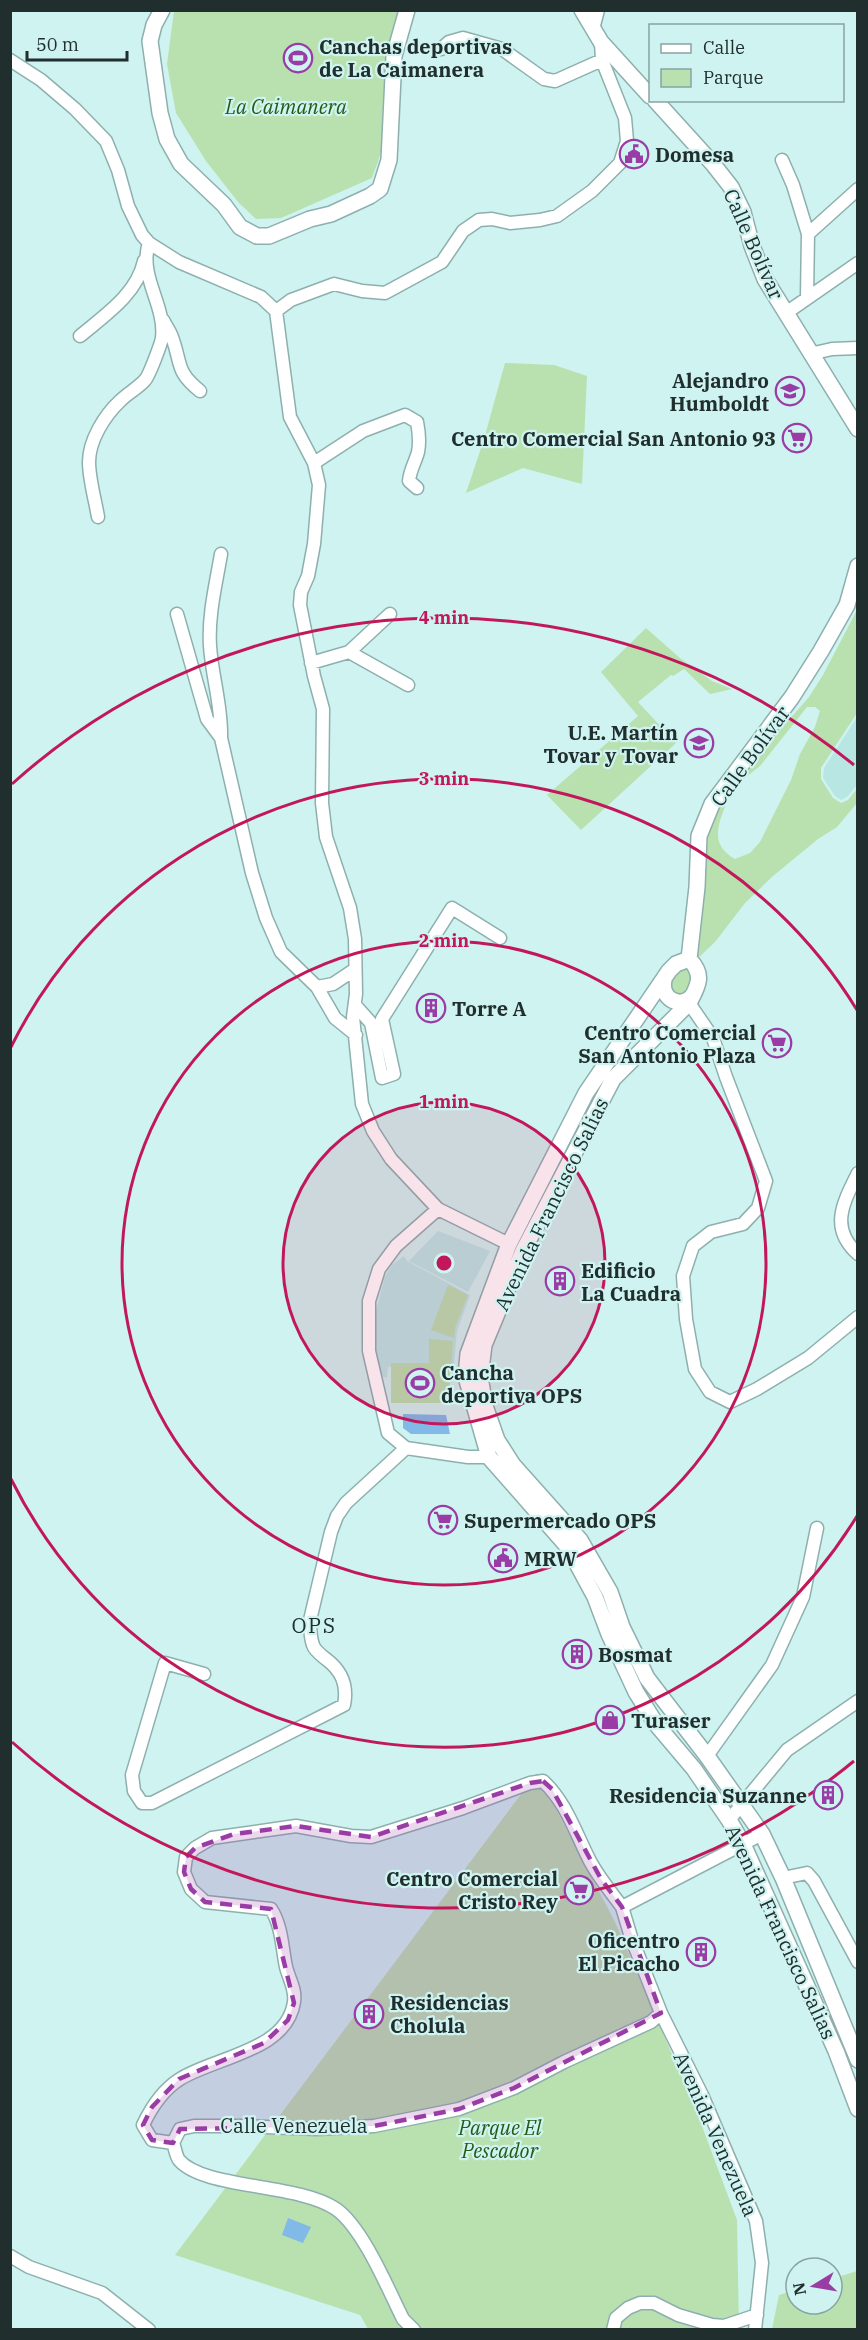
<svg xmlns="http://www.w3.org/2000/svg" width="868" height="2340" viewBox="0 0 868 2340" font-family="'IBM Plex Serif',serif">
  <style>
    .built { fill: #b8e6e3 }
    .green { fill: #b8e1af }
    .water { fill: #81b9e7 }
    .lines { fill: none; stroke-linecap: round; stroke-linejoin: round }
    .minor-casing { stroke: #8db0ae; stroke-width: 15 }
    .tertiary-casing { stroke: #8db0ae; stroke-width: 18 }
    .minor { stroke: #fff; stroke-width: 12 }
    .tertiary { stroke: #fff; stroke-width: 15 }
    .marked { fill: #993ca5; fill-opacity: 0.2; stroke: #993ca5; stroke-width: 4.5; stroke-dasharray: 12 8; stroke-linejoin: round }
    .ring { fill: none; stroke: #c2185b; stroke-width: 3 }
    .labels { text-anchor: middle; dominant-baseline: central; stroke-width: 4.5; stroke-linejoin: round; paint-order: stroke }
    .poi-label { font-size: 20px; font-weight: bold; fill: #202e2e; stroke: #cef3f0; text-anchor: start }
    .park-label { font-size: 20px; font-style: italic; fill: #235b14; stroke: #cef3f0 }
    .street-label { font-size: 20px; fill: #202e2e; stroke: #cef3f0 }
    .neighbourhood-label { font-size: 21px; letter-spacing: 1.5px; fill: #202e2e; stroke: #cef3f0 }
    .centre { fill: #c2185b; stroke: #cef3f0; stroke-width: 3 }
    .ring-label { font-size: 18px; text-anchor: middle; font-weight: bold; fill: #c2185b; stroke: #cef3f0; stroke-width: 4.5; stroke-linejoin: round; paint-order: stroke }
  </style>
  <rect width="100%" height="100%" fill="#cef3f0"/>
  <path class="built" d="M857,717V785L847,797L841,800L835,796L823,778L824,768Z
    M438,1231L490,1251L468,1292L409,1261Z
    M404,1256L407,1261L470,1295L457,1331L453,1373H446L445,1367H388L387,1378L383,1377L375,1361L373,1323L385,1276L392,1265Z"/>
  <path class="green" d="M174,11H400C383,42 386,104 383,141C382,153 376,166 372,178L281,218L256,219L238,202L206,161L176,113L167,64Z
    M505,363L554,365L587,376L582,484L523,468L466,493L484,439Z
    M857,610V713L821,768V779L833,798L841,803L848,800L857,789V803L837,827L818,839L773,876L745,903L715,942L696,960C699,922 697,818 729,796C721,819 706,843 735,859L750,853L760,842L791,780L800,754L815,727L820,711L815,707H807L760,766L732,788L737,781L757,761L774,737L809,697L823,675Z
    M646,628L681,659L712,681L732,689L710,694L684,669L673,676L671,675L638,702L676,743L581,830L547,795L638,716L601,672Z
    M682,965L693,968L689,995L671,996V975Z
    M448,1285L468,1295L455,1328L454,1338L431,1330Z
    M429,1339L453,1341L451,1371H450L449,1403H391V1363H429Z
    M537,1773L615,1922L696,2110L737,2220L739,2329H368L360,2315L175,2255Z
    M857,2271V2329H772L779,2295L796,2290V2304H832V2279Z"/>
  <path class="water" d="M403,1414L446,1415L450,1434H411L403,1428Z
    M288,2218L311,2227L303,2243L282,2235Z"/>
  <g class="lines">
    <g class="minor-casing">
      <path id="minor" d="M593,29L598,10
        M441,49L449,42L463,38L502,49L544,79L555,81L602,60
        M10,60L41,80L75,109L106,141L118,170L128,206L142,235L149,243L179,262L261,297L276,311L290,417L314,463L319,485L314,544L308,576L301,592L300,605L314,676L323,709L322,803L326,837L350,908L355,939L356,994L353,1017L362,1104L373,1131L391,1159L438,1209L509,1244
        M782,160L793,185L808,234
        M807,297L808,234L858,189
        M276,311L291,300L334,284L362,291L385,293L442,262L463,231L479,220L492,219L510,223L540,220L557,216L592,191L620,163L627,141L625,118L602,60L601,42
        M786,313L858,263
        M163,320C166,326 170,331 172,337C182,364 175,371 200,391
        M80,336C105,315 137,294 144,261
        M810,354L832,349L858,348
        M314,463L363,431L405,415L417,422C419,432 420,442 418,452C415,463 410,470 409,481L417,488
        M98,517C95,499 89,479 89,462C89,440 105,415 120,401C128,393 138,388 145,380C149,376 161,344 162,338C166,305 138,276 149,243
        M221,554C216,584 208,615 210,646C212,677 222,706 221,738L252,873L266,918L281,952L317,987L335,1018L356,1035
        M177,614L207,719L221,738
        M349,652L408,685
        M311,663L349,652L390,614
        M317,987L333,984L354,970
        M689,1003L713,1038L726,1077L766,1181L758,1208L743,1224L711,1232L693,1246L683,1276L686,1319L695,1369L710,1392L730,1402L757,1389L808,1358L858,1317
        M355,1005L371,1023L382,1078L394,1074L382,1019L452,908L500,938
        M858,1173C843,1203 829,1228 858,1254
        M438,1209L396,1246L379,1269L369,1301V1351L388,1433L406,1448L468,1457H489
        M204,1674L165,1663L132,1775L134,1791L142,1803H152L344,1705C348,1685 342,1671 326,1659C321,1655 315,1651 313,1645C310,1637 310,1628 310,1620L331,1532L337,1516L346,1503L406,1448
        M707,1756L772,1665L803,1597L817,1528
        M729,1820L787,1750L858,1701
        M783,1878L807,1873L814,1881L858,1962
        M661,2013L702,2095L756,2221L762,2263L755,2330
        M173,2143L152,2140L143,2125C151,2108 164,2089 180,2079C215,2057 287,2051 294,2002C296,1989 289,1979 286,1967C282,1948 282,1926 271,1909L205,1902L191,1889L184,1872L186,1857L195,1848L212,1838L296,1826L351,1836L371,1837L463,1808L530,1783L543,1781C566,1802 576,1834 590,1861C599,1878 611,1892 622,1907
        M10,2256L29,2267L102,2293L149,2330
        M414,2330L403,2319C388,2289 363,2228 336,2209C298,2183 203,2189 179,2160C176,2156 175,2148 173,2143L180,2129L194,2126H242L317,2129L374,2126L459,2109L514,2088L564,2062L651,2022L661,2013L631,1937L622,1907L762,1834
        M613,2330L616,2318L628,2308L640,2303H654L678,2315L712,2325L724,2326L757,2315"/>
    </g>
    <g class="tertiary-casing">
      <path id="tertiary" d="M162,10L154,25L150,41L160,113L167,139L181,164L224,205L240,227L257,236H269L310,219L331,214L370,196L380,189L389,160L394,56L407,10
        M582,10L601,42L650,96
        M655,100L713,164L731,187L743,212L752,246L765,279L858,429
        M689,959L676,964L669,971L586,1093L509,1244L468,1354L466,1377L489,1457L568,1547L595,1597L609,1634L636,1692L656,1724L694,1769L729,1820L743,1844L836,2051L858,2109
        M689,959C705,975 698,986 689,1003L613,1079L523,1251L484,1345L480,1377L485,1406L497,1440L513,1465L580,1540L610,1592L622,1627L647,1678L707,1756L762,1834L783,1878L858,2060
        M689,959L697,887L699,836L712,804L792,697L821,651L847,605L858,566
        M664,980C660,999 681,1010 693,995"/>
    </g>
    <use href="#minor" class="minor"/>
    <use href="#tertiary" class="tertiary"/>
  </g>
  <path class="marked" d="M543,1781L552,1789L601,1879L622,1907L661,2013L514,2088L459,2109L374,2126L180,2129L173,2143L152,2140L143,2125L152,2107L179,2079L264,2043L288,2020L294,2003L271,1909L205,1902L191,1889L184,1872L186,1857L195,1848L234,1834L296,1826L371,1837L530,1783Z"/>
  <circle cx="444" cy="1263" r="161" fill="#c2185b" fill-opacity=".12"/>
  <g class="ring">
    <circle cx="444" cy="1263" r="161"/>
    <circle cx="444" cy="1263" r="322"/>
    <path d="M857 1516A484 484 0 0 1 11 1479M11 1047A484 484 0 0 1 857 1010"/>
    <path d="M854 1761A645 645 0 0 1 12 1742M12 784A645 645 0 0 1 854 765"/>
  </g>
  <defs>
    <g id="stadium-ring" transform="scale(1.5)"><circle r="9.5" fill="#cef3f0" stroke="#993ca5" stroke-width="1.5"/><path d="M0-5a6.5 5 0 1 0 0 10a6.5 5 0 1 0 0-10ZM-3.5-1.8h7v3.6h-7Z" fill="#993ca5"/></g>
    <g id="civic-ring" transform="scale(1.5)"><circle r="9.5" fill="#cef3f0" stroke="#993ca5" stroke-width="1.5"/><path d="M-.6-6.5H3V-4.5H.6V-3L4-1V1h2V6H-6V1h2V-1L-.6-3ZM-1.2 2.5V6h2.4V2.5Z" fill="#993ca5"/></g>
    <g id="school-ring" transform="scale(1.5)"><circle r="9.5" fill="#cef3f0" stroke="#993ca5" stroke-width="1.5"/><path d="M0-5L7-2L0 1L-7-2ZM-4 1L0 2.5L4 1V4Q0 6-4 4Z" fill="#993ca5"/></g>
    <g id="supermarket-ring" transform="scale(1.5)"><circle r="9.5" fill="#cef3f0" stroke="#993ca5" stroke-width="1.5"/><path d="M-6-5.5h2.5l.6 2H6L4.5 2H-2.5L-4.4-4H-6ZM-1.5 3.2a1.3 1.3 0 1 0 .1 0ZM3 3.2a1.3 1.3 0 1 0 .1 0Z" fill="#993ca5"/></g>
    <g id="building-ring" transform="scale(1.5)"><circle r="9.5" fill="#cef3f0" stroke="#993ca5" stroke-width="1.5"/><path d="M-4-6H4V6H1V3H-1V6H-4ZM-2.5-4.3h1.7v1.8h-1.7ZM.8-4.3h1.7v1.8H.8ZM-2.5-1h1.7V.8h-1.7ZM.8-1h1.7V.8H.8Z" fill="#993ca5"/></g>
    <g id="shop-ring" transform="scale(1.5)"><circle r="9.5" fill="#cef3f0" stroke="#993ca5" stroke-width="1.5"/><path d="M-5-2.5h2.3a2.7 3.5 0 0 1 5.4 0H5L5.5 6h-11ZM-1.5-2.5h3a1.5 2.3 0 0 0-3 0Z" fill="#993ca5"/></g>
  </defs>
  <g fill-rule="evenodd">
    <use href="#stadium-ring" x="298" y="58"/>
    <use href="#civic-ring" x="634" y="154"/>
    <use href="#school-ring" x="790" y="391"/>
    <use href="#supermarket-ring" x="797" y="438"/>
    <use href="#school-ring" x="699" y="743"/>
    <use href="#building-ring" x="431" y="1008"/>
    <use href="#supermarket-ring" x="777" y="1043"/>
    <use href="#building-ring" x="560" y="1281"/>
    <use href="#stadium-ring" x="420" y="1383"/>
    <use href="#supermarket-ring" x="443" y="1520"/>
    <use href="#civic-ring" x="503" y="1558"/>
    <use href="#building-ring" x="577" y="1654"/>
    <use href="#shop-ring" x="610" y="1720"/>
    <use href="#building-ring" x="828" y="1795"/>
    <use href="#supermarket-ring" x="579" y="1890"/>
    <use href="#building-ring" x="701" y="1952"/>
    <use href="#building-ring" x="369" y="2014"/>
  </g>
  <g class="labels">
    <g class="poi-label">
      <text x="319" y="46">Canchas deportivas<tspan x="319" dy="23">de La Caimanera</tspan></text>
      <text x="655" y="154">Domesa</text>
      <text x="769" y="380" text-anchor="end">Alejandro<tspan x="769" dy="23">Humboldt</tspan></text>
      <text x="776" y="438" text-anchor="end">Centro Comercial San Antonio 93</text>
      <text x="678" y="732" text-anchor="end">U.E. Martín<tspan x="678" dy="23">Tovar y Tovar</tspan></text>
      <text x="452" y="1008">Torre A</text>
      <text x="756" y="1032" text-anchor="end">Centro Comercial<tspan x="756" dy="23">San Antonio Plaza</tspan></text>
      <text x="581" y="1270">Edificio<tspan x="581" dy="23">La Cuadra</tspan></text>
      <text x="441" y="1372">Cancha<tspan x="441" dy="23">deportiva OPS</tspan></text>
      <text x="464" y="1520">Supermercado OPS</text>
      <text x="524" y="1558">MRW</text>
      <text x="598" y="1654">Bosmat</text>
      <text x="631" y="1720">Turaser</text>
      <text x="807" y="1795" text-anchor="end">Residencia Suzanne</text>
      <text x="558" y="1878" text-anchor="end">Centro Comercial<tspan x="558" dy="23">Cristo Rey</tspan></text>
      <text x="680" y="1940" text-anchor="end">Oficentro<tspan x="680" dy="23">El Picacho</tspan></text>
      <text x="390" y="2002">Residencias<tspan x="390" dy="23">Cholula</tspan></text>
    </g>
    <g class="park-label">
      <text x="286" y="106">La Caimanera</text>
      <text x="500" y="2127">Parque El<tspan x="500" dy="23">Pescador</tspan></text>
    </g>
    <g class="street-label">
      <text transform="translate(754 244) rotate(66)">Calle Bolívar</text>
      <text transform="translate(750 756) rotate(-54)">Calle Bolívar</text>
      <text transform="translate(551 1204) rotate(-64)">Avenida Francisco Salias</text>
      <text transform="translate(781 1932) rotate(65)">Avenida Francisco Salias</text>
      <text x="294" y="2125">Calle Venezuela</text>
      <text transform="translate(716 2134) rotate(66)">Avenida Venezuela</text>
    </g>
    <g class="neighbourhood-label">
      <text x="314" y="1625">OPS</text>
    </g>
  </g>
  <circle cx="444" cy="1263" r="9" class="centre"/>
  <g class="ring-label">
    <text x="444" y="624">4 min</text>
    <text x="444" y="785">3 min</text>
    <text x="444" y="947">2 min</text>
    <text x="444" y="1108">1 min</text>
  </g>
  <rect width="868" height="2340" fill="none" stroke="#202e2e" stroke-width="24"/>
  <rect x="649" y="24" width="195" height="78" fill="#cef3f0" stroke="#88a4a2" stroke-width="1.5"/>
  <rect x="661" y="44" width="30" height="9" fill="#ffffff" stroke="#88a4a2" stroke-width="1.5"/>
  <text x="703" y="54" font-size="18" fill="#202e2e">Calle</text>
  <rect x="661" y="69" width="30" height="18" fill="#b8e1af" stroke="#88a4a2" stroke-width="1.5"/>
  <text x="703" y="84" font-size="18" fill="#202e2e">Parque</text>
  <g transform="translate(814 2286) rotate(259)"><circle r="28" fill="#cef3f0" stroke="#88a4a2" stroke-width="1.5"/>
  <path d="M0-4.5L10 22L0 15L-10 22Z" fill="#993ca5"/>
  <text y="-9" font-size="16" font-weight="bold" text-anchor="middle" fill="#202e2e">N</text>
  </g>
  <path d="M27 51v9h100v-9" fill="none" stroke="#202e2e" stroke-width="3"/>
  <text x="36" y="51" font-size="18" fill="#202e2e" stroke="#cef3f0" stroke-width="4.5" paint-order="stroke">50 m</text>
</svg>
